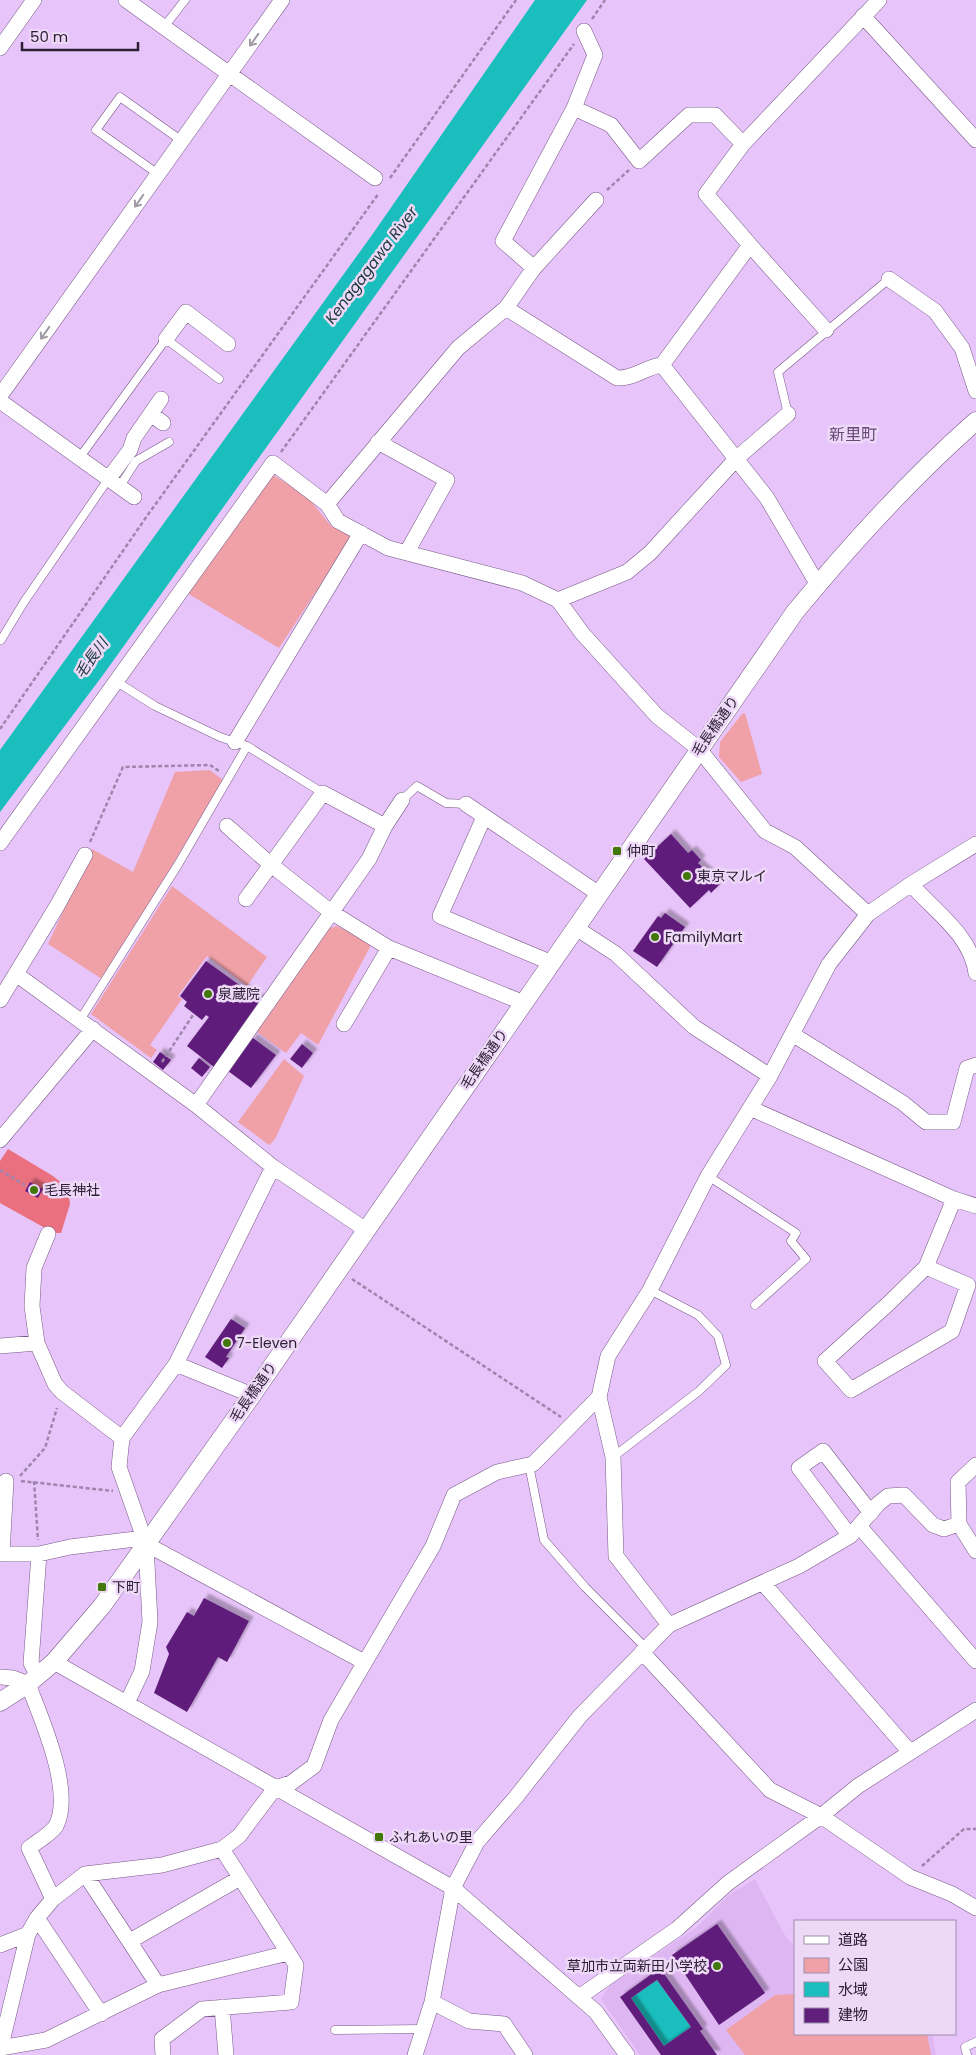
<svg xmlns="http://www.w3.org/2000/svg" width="976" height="2055" viewBox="0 0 976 2055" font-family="Poppins,'Noto Sans JP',sans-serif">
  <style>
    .built { fill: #deb7f2 }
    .green { fill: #f0a0a7 }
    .forest { fill: #ea707f }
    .water { fill: #19bebd }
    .building { fill: #5f1f7a; fill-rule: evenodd; filter: url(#shadow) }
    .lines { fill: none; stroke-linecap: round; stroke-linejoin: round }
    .service-casing { stroke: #785987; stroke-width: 9 }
    .minor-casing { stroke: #785987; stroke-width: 16 }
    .tertiary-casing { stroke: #785987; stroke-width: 19 }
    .path { stroke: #9f85ad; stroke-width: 2.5; stroke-dasharray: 4 2.5; stroke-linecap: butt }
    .service { stroke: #fff; stroke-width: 8 }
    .minor { stroke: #fff; stroke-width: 15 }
    .tertiary { stroke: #fff; stroke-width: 18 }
    .oneway { stroke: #a09ba4 }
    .poi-dot { fill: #427809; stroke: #edd8f8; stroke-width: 2 }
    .labels { text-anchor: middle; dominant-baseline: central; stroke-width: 5; stroke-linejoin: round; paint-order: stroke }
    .street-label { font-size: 14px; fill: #2d2034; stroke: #edd8f8 }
    .poi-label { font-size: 14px; fill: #2d2034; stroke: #edd8f8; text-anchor: start }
    .water-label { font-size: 15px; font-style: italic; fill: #1a3838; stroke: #edd8f8 }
    .quarter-label { font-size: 16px; fill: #674976; stroke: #edd8f8 }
  </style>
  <defs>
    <filter id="shadow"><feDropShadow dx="4.5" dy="-4.5" stdDeviation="1" flood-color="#0004"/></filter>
  </defs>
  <rect width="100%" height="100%" fill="#e7c4f9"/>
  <path class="built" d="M755,1879L784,1934L795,1947V2034H932L936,2055H640L601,1999L610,1985L696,1928L728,1896Z"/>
  <path class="green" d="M273,475L306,495L332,527L353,535L279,648L187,593Z
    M745,713L762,774L741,782L719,757L720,742L742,714Z
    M210,770L224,781L102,979L48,944L92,849L133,872L175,772Z
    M172,886L267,957L247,986L207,956L178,996L182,999L150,1045L157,1050L151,1058L91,1014Z
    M337,926L369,942L370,947L318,1045L301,1033L286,1053L257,1032L329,928Z
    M284,1059L304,1076L275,1139L269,1145L238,1122Z
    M795,1994V2034H927L931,2055H745L726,2030L775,1995Z"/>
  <path class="forest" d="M8,1149L53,1176L68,1188L70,1204L61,1233H54L0,1203V1161Z"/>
  <path class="water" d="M535,0H587L103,675L0,812V750L372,235Z
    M657,1980L691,2027L664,2046L631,1998Z"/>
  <path class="building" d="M671,834L688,853L692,850L701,860L698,863L720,884L711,893L709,890L690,908L644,859Z
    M665,913L685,927L657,967L633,951L658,916L661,918Z
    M206,961L263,1002L214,1067L187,1046L209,1017L206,1015L202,1020L184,1006L187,1002L180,996Z
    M253,1038L276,1055L251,1088L228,1071Z
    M302,1044L313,1053L302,1068L290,1059Z
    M160,1052L171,1060L163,1070L153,1062Z
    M199,1058L210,1067L202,1077L191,1068Z
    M30,1182L43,1189L38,1198L25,1191Z
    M231,1319L245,1328L226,1357L229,1358L222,1368L205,1357Z
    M204,1598L249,1621L227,1662L218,1657L187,1712L154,1693L169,1654L166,1647L187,1612L194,1616Z
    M717,1924L765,1993L719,2025L672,1955Z
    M660,1968L703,2029L700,2031L717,2055H661L620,1997ZM657,1980L691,2027L664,2046L631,1998Z"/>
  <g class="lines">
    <g class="service-casing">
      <path id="service" d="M164,27L185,0
        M158,174L96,130L120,97L182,141
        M788,414L778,372L889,279
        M80,457L166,339L219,379
        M120,486L136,461L169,442
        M1,640L24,602L109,478
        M117,682L155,706L220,737L247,746L323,793
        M402,800L417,786L446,803L466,804
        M80,1020L179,863L247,746
        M708,1176L796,1233L791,1241L806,1259L755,1305
        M613,1457L699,1391L726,1365L718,1336L698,1315L650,1290
        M529,1465L544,1540L585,1587L646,1648
        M335,2030L424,2029
        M967,2055L965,2047L976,2042"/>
    </g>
    <g class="minor-casing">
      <path id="minor" d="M126,0L375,178
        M863,16L976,140
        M0,48L34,0
        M574,108L611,125L639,161L689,115H715L743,144
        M750,245L826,330
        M534,268L503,241L574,108L595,55L584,31
        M889,279L935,311L962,348L976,391
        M506,308L617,378C634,379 645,367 662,365L750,245L706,194L743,144L879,0
        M166,339L186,312L228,344
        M662,365L767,498L818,585
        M0,396L282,0
        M0,401L134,497
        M151,414L163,423
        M378,442L447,480L407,552
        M109,478L130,450L134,438L161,399
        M327,504L458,348L506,308L534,268L596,200
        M558,600L627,572L650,553L737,458L788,414
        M235,742L361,533
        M466,804L599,894
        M484,817L440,916L552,963
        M227,826L270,864L331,912L389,948L524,1003
        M0,843L273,463L327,504L338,521L388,548L522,583L558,600L582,633L657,716L699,749L765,831L795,847L868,914
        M911,884C935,912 971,935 976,973
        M246,899L323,793L385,826
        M576,928L616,954L694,1027L770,1076
        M16,974L196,1105L273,1167L366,1230
        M0,1000L57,906L85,855
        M344,1024L389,948
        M792,1034L903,1103L926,1122H953L967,1068L976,1065
        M196,1105L369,859L385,826L402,800
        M750,1108L954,1199L976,1206
        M0,1140L93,1029
        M48,1234L34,1268L32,1306L37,1343L55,1384L62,1392L122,1438
        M926,1267L968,1285L952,1331L851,1390L825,1361L888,1304L926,1267L954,1199
        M0,1346L37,1343
        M176,1364L273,1167
        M252,1395L176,1364L122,1438L119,1467L146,1544L364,1662
        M599,1397L613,1457L616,1556L669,1625
        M6,1481L2,1554H39L70,1547L144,1538
        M959,1524L958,1482L976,1465
        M860,1527L976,1661
        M850,1536L799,1468L823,1451L871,1513
        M763,1583L909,1751
        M642,1652L770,1790L821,1816L910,1877L952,1894L976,1908
        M54,1662L453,1888L596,2012L627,2055
        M38,1676L31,1663L39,1554
        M0,1677L13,1678L28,1684C41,1718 74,1791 56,1826C51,1834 36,1842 29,1848L53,1899
        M127,1703L142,1671L150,1622L146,1544
        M85,1874L158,1985
        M37,1918L101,2014
        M130,1941L240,1878
        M0,1945L28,1934
        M579,1997L677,1929L728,1883L821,1816L858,1786L976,1710
        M432,2002L469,2021L504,2024L525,2055
        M222,2007L226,2055
        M1,2048L46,2040L158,1985L288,1953
        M0,2050L28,1934L37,1918L53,1899L85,1874L162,1865L222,1849L239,1836L275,1788L291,1783L314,1766L331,1720L433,1546L454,1495L497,1472L533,1464L599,1397L608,1356L650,1290L708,1176L770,1076L829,964L868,914L911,884L976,844
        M163,2055L162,2039L202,2009L291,2002L296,1965L222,1849
        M415,2055L432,2002L453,1888L477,1842L516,1797L580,1716L669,1625L799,1566L850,1536L878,1504L888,1496L904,1495L933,1525L944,1529L959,1524L976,1551"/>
    </g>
    <g class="tertiary-casing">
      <path id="tertiary" d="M0,1702L28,1684L54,1662L102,1606L252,1395L795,612C851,544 910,479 976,421"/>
    </g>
    <path class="path" d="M592,19L605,0
      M390,178L516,0
      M607,190L629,170
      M281,452L574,44
      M0,729L147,516L379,193
      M90,842L123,767L210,765L219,771
      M162,1062L193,1015
      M0,1170L25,1185
      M352,1279L561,1417
      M20,1476L45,1448L57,1408
      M21,1481L113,1491
      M34,1481L38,1540
      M922,1866L964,1829H976"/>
    <use href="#service" class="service"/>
    <use href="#minor" class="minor"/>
    <use href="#tertiary" class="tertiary"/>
  </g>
  <defs><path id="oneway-shaft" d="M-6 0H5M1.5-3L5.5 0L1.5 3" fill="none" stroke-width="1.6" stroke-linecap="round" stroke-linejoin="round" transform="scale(1.25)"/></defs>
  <g class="oneway">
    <use href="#oneway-shaft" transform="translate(254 40) rotate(125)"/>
    <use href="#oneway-shaft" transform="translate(139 201) rotate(125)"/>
    <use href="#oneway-shaft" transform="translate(45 333) rotate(125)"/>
  </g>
  <g class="poi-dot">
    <rect x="612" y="846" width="10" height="10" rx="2.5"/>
    <circle cx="687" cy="876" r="5"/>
    <circle cx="655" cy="937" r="5"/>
    <circle cx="208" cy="994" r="5"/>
    <circle cx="34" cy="1190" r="5"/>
    <circle cx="227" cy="1343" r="5"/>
    <rect x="97" y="1582" width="10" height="10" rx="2.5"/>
    <rect x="374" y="1832" width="10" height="10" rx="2.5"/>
    <circle cx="717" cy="1966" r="5"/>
  </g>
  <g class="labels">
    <g class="street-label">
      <text transform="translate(715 726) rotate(-55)">毛長橋通り</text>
      <text transform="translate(484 1059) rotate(-55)">毛長橋通り</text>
      <text transform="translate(253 1392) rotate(-55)">毛長橋通り</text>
    </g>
    <g class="poi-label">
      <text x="627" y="851">仲町</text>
      <text x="697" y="876">東京マルイ</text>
      <text x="665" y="937">FamilyMart</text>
      <text x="218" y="994">泉蔵院</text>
      <text x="44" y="1190">毛長神社</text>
      <text x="237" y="1343">7-Eleven</text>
      <text x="112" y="1587">下町</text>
      <text x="389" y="1837">ふれあいの里</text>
      <text x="707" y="1966" text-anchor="end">草加市立両新田小学校</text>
    </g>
    <g class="water-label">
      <text transform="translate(371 265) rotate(-53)">Kenagagawa River</text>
      <text transform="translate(91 658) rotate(-54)">毛長川</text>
    </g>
    <g class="quarter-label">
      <text x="853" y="434">新里町</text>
    </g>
  </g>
  <rect x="794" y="1920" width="162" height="115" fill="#edd8f8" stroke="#a08eaa"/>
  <rect x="804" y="1936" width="25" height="8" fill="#ffffff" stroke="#a08eaa"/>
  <text x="838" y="1945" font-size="15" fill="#2d2034">道路</text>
  <rect x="804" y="1958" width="25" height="15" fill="#f0a0a7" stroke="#a08eaa"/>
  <text x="838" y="1970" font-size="15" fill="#2d2034">公園</text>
  <rect x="804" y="1982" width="25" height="15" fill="#19bebd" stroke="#a08eaa"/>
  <text x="838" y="1995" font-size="15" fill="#2d2034">水域</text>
  <rect x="804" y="2008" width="25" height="15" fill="#5f1f7a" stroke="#a08eaa"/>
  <text x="838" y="2020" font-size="15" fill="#2d2034">建物</text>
  <path d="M22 42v8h116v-8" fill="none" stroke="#2d2034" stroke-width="2.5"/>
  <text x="30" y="42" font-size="15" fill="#2d2034" stroke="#edd8f8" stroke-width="4" paint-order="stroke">50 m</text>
</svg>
